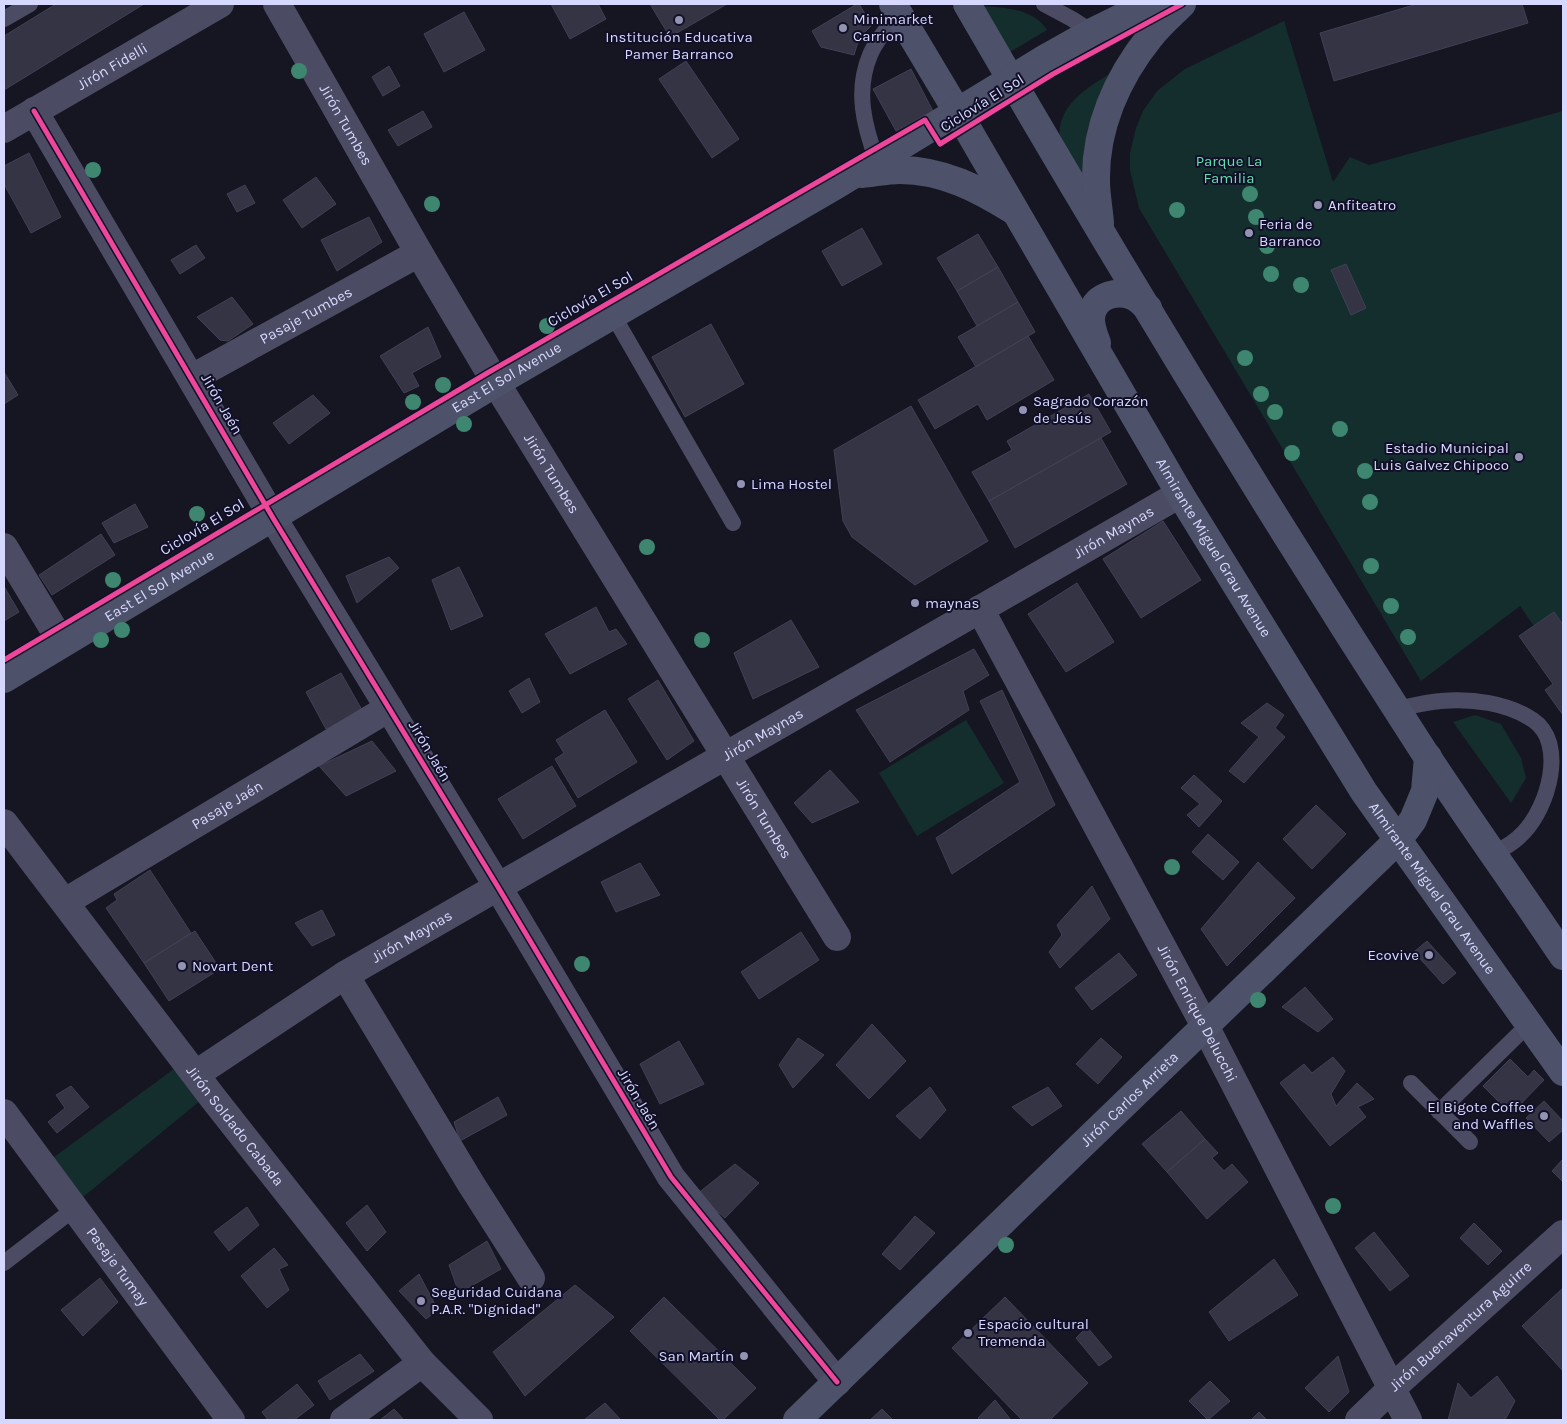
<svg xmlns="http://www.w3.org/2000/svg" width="1567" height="1424" viewBox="0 0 1567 1424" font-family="Karla,sans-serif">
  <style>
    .green { fill: #132e2c }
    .building { fill: #343444; stroke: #414056 }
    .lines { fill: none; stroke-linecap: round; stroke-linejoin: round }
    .lane { stroke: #4b4c63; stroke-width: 16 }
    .street { stroke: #4b4c63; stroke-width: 28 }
    .secondary { stroke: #4d5169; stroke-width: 28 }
    .cycleway-casing { stroke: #111028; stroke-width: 8 }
    .cycleway { stroke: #ed469a; stroke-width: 5 }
    .tree { fill: #3f8670 }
    .poi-dot { fill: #9394b2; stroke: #111028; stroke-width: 2 }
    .labels { text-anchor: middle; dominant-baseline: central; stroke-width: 4; stroke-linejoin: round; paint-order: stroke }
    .poi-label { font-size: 15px; fill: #d7d8ff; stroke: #111028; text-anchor: start }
    .street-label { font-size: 15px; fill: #d7d8ff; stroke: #111028 }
    .park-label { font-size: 15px; fill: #61e1b0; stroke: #111028 }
  </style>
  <rect width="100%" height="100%" fill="#161622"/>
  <path class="green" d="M978,6C1002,7 1033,8 1047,30L1005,55Z
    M1284,21L1333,182L1350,157L1369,165L1563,111V715L1545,690L1553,684L1519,636L1534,626L1520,606L1421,681L1139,208L1130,170V153L1136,128L1143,111L1157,91L1185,69Z
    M1120,68L1085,188C1079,178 1069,166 1064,155C1046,109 1087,87 1120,68Z
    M1475,715L1501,724L1521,758L1526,778L1511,803L1453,722Z
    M966,720L1004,783L917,836L879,773Z
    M182,1063L206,1096L77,1202L46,1163Z"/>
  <path class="building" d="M56,4H144L4,90V36Z
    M551,4H598L606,19L570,39Z
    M650,4H727L670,37Z
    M857,4H859L872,25L863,34L857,45L854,55L821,47L812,31Z
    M1417,4H1522L1528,23L1334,81L1320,33Z
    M464,12L485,50L444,72L424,34Z
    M686,61L739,139L712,158L659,79Z
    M389,66L400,86L383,96L372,77Z
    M911,69L933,111L896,131L873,89Z
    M423,111L432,127L398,146L388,130Z
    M29,153L61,217L31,233L4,184V166Z
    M316,177L336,204L302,228L283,200Z
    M245,185L255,203L237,212L227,194Z
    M369,217L382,242L337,271L321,240Z
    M862,228L882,264L842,286L822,251Z
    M978,234L998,267L957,291L937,258Z
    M196,245L205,258L180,274L171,260Z
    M1346,264L1366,308L1351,315L1331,270Z
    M998,267L1018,302L977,326L957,291Z
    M232,297L253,324L228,341L220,340L197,317Z
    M1018,302L1035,332L976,367L958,337Z
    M711,324L744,384L685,417L652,357Z
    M428,327L441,357L412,373L419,386L404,393L380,356Z
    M1028,336L1054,380L987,420L978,404L935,429L918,400Z
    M4,372L18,395L4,404Z
    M1089,394L1111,432L989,501L972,472L1012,450L1007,441Z
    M313,395L330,413L289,444L273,423Z
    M911,406L988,541L915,585L852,537L843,521L834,450Z
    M1101,438L1127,484L1015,548L989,501Z
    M135,504L148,527L114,543L102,523Z
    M1163,521L1201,580L1141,618L1103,559Z
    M101,534L115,555L52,595L39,575Z
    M389,557L399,568L357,603L346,576Z
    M459,567L483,616L451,630L432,580Z
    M1077,583L1114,642L1066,672L1028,614Z
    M4,588H5L19,612L4,621Z
    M596,607L609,632L616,629L627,644L570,674L545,634Z
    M1554,612L1563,625V715L1545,690L1553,684L1519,636Z
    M791,620L819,667L753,699L734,653Z
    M974,649L989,675L963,691L969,710L890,762L856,710Z
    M341,673L362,710L326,729L306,692Z
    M529,678L540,702L522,713L509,691Z
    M658,680L694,741L667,760L628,699Z
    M1002,690L1055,805L952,874L936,838L1020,782L980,701Z
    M1267,703L1284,715L1275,728L1285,737L1244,783L1229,771L1259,737L1241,723Z
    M605,710L637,762L578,798L555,759L564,753L556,740Z
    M372,741L396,771L346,796L319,766Z
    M552,766L576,806L523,839L498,799Z
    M830,770L859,802L812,823L794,803Z
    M1194,775L1222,801L1199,827L1187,815L1200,804L1181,788Z
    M1316,805L1346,834L1312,869L1283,839Z
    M1208,834L1239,862L1223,880L1192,852Z
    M1258,862L1295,898L1227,966L1201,929Z
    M640,863L660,895L616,912L601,882Z
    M150,870L191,933L144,963L106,908L117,900L114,894Z
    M1092,886L1110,919L1060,968L1049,952L1062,935L1057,925Z
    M322,910L335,935L312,946L295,923Z
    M195,931L220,969L169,1001L144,963Z
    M801,932L819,960L759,999L741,972Z
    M1427,941L1456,973L1443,984L1414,952Z
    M1119,953L1137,975L1092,1010L1075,988Z
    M1305,987L1333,1019L1318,1032L1282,1007Z
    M872,1024L906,1061L869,1099L836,1065Z
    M798,1038L824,1055L793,1088L779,1065Z
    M1101,1038L1122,1057L1098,1084L1076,1064Z
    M679,1041L704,1084L660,1104L640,1064Z
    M1333,1057L1345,1071L1331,1094L1336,1106L1357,1083L1374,1099L1358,1107L1366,1117L1330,1146L1280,1083L1304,1064L1312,1073Z
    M1510,1059L1528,1077L1534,1070L1544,1080L1511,1114L1483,1086Z
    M71,1086L89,1107L57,1133L48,1122L65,1108L56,1095Z
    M930,1087L946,1110L920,1139L896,1116Z
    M1048,1087L1062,1106L1032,1126L1012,1107Z
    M498,1097L507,1115L460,1141L454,1122Z
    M1544,1101L1563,1121V1130L1549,1142L1526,1118Z
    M1181,1111L1205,1139L1167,1172L1142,1144Z
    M1205,1139L1218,1153L1212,1158L1224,1171L1232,1164L1248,1182L1207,1219L1167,1172Z
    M1563,1159V1182L1552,1171Z
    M735,1164L759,1183L725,1218L697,1194Z
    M367,1205L386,1232L367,1251L346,1223Z
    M247,1207L259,1225L229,1251L214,1232Z
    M915,1216L935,1233L900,1270L882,1254Z
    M1474,1223L1502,1251L1488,1265L1460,1238Z
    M1374,1232L1409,1276L1390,1291L1355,1248Z
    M487,1241L501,1269L459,1293L449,1265Z
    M274,1248L288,1265L279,1269L289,1290L267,1308L241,1276Z
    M1274,1259L1298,1295L1229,1341L1209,1312Z
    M419,1274L438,1310L426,1319L399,1291Z
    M100,1278L118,1302L83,1336L61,1310Z
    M575,1285L614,1317L525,1396L493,1352Z
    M1563,1288V1371L1522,1326Z
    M664,1297L756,1388L723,1420H720L630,1331Z
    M1005,1297L1088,1383L1050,1420H1022L952,1348Z
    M1087,1327L1112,1357L1099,1366L1076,1338Z
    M360,1354L374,1371L330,1400L318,1381Z
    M1338,1356L1349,1392L1329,1412L1305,1388Z
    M1497,1376L1515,1401L1505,1420H1448L1458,1383L1471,1398Z
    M1210,1381L1230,1401L1208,1420L1189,1401Z
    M297,1384L314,1405L294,1420H268L262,1412Z
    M995,1400L1011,1420H980L978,1418Z
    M605,1403L621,1420H584Z
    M394,1409L404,1420H380Z
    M882,1409L893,1420H870Z
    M1259,1412L1267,1420H1251Z"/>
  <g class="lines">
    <path class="lane" d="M1044,4L1072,19L1092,32
      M4,19L30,4
      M877,161C864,126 855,91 870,55C876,40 889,26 900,14
      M613,315L733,523
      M1397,709C1411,706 1427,702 1441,701C1471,698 1508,703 1533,720C1567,743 1548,807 1524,832C1515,842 1505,848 1493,853
      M1411,1083L1470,1142
      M1439,1112L1529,1024
      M4,1263L74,1209"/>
    <g class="street">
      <path id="s1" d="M277,4L419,253L496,383L837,937"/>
      <path d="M34,111L273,518L498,887L671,1177L837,1382"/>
      <path id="s2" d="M4,129L220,4"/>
      <path id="s3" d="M192,378L419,253"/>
      <path d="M4,547L62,643"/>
      <path id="s4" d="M980,609L1205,1026L1408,1420"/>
      <path id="s5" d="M4,823L213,1098L422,1363L479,1420"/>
      <path id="s6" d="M65,902L389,708"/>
      <path d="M345,975L471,1184L531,1278"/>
      <path id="s7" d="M196,1074L345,975L1180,494"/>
      <path id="s8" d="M4,1113L231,1420"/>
      <path d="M344,1420L422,1363"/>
      <path id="s9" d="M1359,1420L1392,1388L1563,1234"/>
    </g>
    <g class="secondary">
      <path id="s10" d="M893,4L967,128L1180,494L1364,792L1563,1072"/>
      <path d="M967,4C1111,253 1261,499 1417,741C1464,814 1515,884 1563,956"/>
      <path d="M862,174C874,173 887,170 900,170C943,170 979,189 1014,211"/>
      <path d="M1100,223C1099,209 1096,195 1096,181C1095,128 1117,78 1150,37C1159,25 1171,15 1182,4"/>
      <path d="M1097,343C1093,333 1089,322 1092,312C1097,295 1118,290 1132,296C1138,298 1143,304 1148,308"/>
      <path id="s11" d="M4,679L496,383L835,186L1044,59L1092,32L1149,4"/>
      <path id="s12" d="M797,1420L1398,840L1413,820L1425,791L1428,757"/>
    </g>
    <g class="cycleway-casing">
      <path id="cycleway" d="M34,111L273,518L498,887L671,1177L837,1382
        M4,660L489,372L925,120L940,144L1053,74L1182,4"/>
    </g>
    <use href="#cycleway" class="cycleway"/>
  </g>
  <g class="tree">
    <circle cx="299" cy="71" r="8"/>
    <circle cx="93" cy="170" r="8"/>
    <circle cx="1250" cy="194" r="8"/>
    <circle cx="432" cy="204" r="8"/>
    <circle cx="1177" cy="210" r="8"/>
    <circle cx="1256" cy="217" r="8"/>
    <circle cx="1267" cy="246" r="8"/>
    <circle cx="1271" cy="274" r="8"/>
    <circle cx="1301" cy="285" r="8"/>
    <circle cx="547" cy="326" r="8"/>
    <circle cx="1245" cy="358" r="8"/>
    <circle cx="443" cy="385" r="8"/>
    <circle cx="1261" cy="394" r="8"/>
    <circle cx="413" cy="402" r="8"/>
    <circle cx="1275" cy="412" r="8"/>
    <circle cx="464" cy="424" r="8"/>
    <circle cx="1340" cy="429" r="8"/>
    <circle cx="1292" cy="453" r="8"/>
    <circle cx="1365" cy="471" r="8"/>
    <circle cx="1370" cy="502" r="8"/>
    <circle cx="197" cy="514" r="8"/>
    <circle cx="647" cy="547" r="8"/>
    <circle cx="1371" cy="566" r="8"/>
    <circle cx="113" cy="580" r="8"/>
    <circle cx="1391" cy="606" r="8"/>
    <circle cx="122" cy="630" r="8"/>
    <circle cx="1408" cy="637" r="8"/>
    <circle cx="101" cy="640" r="8"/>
    <circle cx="702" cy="640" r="8"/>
    <circle cx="1172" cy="867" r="8"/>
    <circle cx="582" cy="964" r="8"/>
    <circle cx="1258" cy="1000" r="8"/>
    <circle cx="1333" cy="1206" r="8"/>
    <circle cx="1006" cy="1245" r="8"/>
  </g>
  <g class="poi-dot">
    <circle cx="679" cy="20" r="5"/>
    <circle cx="843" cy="28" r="5"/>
    <circle cx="1318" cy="205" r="5"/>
    <circle cx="1249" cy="233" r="5"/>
    <circle cx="1023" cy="410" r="5"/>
    <circle cx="1519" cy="457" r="5"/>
    <circle cx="741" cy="484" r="5"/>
    <circle cx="915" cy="603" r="5"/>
    <circle cx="1429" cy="955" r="5"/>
    <circle cx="182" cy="966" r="5"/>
    <circle cx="1544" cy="1116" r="5"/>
    <circle cx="421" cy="1301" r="5"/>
    <circle cx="968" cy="1333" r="5"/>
    <circle cx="744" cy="1356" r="5"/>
  </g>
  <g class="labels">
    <g class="poi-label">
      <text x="853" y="19">Minimarket<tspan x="853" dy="17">Carrion</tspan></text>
      <text x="679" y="37" text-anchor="middle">Institución Educativa<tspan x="679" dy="17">Pamer Barranco</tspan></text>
      <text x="1328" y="205">Anfiteatro</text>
      <text x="1259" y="224">Feria de<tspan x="1259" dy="17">Barranco</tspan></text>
      <text x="1033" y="401">Sagrado Corazón<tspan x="1033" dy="17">de Jesús</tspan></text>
      <text x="1509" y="448" text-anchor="end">Estadio Municipal<tspan x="1509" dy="17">Luis Galvez Chipoco</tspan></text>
      <text x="751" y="484">Lima Hostel</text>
      <text x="925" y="603">maynas</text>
      <text x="1419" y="955" text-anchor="end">Ecovive</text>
      <text x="192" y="966">Novart Dent</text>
      <text x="1534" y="1107" text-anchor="end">El Bigote Coffee<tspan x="1534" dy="17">and Waffles</tspan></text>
      <text x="431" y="1292">Seguridad Cuidana<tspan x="431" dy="17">P.A.R. "Dignidad"</tspan></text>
      <text x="978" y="1324">Espacio cultural<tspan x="978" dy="17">Tremenda</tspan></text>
      <text x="734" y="1356" text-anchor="end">San Martín</text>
    </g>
    <g class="street-label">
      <text stroke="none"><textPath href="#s2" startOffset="125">Jirón Fidelli</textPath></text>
      <text transform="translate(982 103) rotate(-32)">Ciclovía El Sol</text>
      <text stroke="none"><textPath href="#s1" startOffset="139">Jirón Tumbes</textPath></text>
      <text transform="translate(590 299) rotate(-30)">Ciclovía El Sol</text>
      <text stroke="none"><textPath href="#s3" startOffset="130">Pasaje Tumbes</textPath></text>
      <text stroke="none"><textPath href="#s11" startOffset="586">East El Sol Avenue</textPath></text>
      <text transform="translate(222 404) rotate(60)">Jirón Jaén</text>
      <text stroke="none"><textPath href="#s1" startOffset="544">Jirón Tumbes</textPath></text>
      <text transform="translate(202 527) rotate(-31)">Ciclovía El Sol</text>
      <text stroke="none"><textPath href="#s7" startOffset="1066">Jirón Maynas</textPath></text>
      <text stroke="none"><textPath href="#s10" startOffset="631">Almirante Miguel Grau Avenue</textPath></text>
      <text stroke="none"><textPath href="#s11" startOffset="181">East El Sol Avenue</textPath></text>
      <text stroke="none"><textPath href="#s7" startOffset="661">Jirón Maynas</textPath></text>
      <text transform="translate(430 751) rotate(59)">Jirón Jaén</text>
      <text stroke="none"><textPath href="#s6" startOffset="189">Pasaje Jaén</textPath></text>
      <text stroke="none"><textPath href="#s1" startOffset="949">Jirón Tumbes</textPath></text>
      <text stroke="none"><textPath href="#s10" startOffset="1036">Almirante Miguel Grau Avenue</textPath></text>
      <text stroke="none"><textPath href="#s7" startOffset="256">Jirón Maynas</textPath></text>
      <text stroke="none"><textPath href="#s4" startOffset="459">Jirón Enrique Delucchi</textPath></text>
      <text transform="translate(639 1099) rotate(59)">Jirón Jaén</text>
      <text stroke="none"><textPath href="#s12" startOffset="462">Jirón Carlos Arrieta</textPath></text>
      <text stroke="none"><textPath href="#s5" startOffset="381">Jirón Soldado Cabada</textPath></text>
      <text stroke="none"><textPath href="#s8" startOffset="191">Pasaje Tumay</textPath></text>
      <text stroke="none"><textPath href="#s9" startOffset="138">Jirón Buenaventura Aguirre</textPath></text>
    </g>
    <g class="park-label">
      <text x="1229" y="161">Parque La<tspan x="1229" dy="17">Familia</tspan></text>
    </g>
  </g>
  <rect width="1567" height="1424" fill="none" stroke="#d7d8ff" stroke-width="10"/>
</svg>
